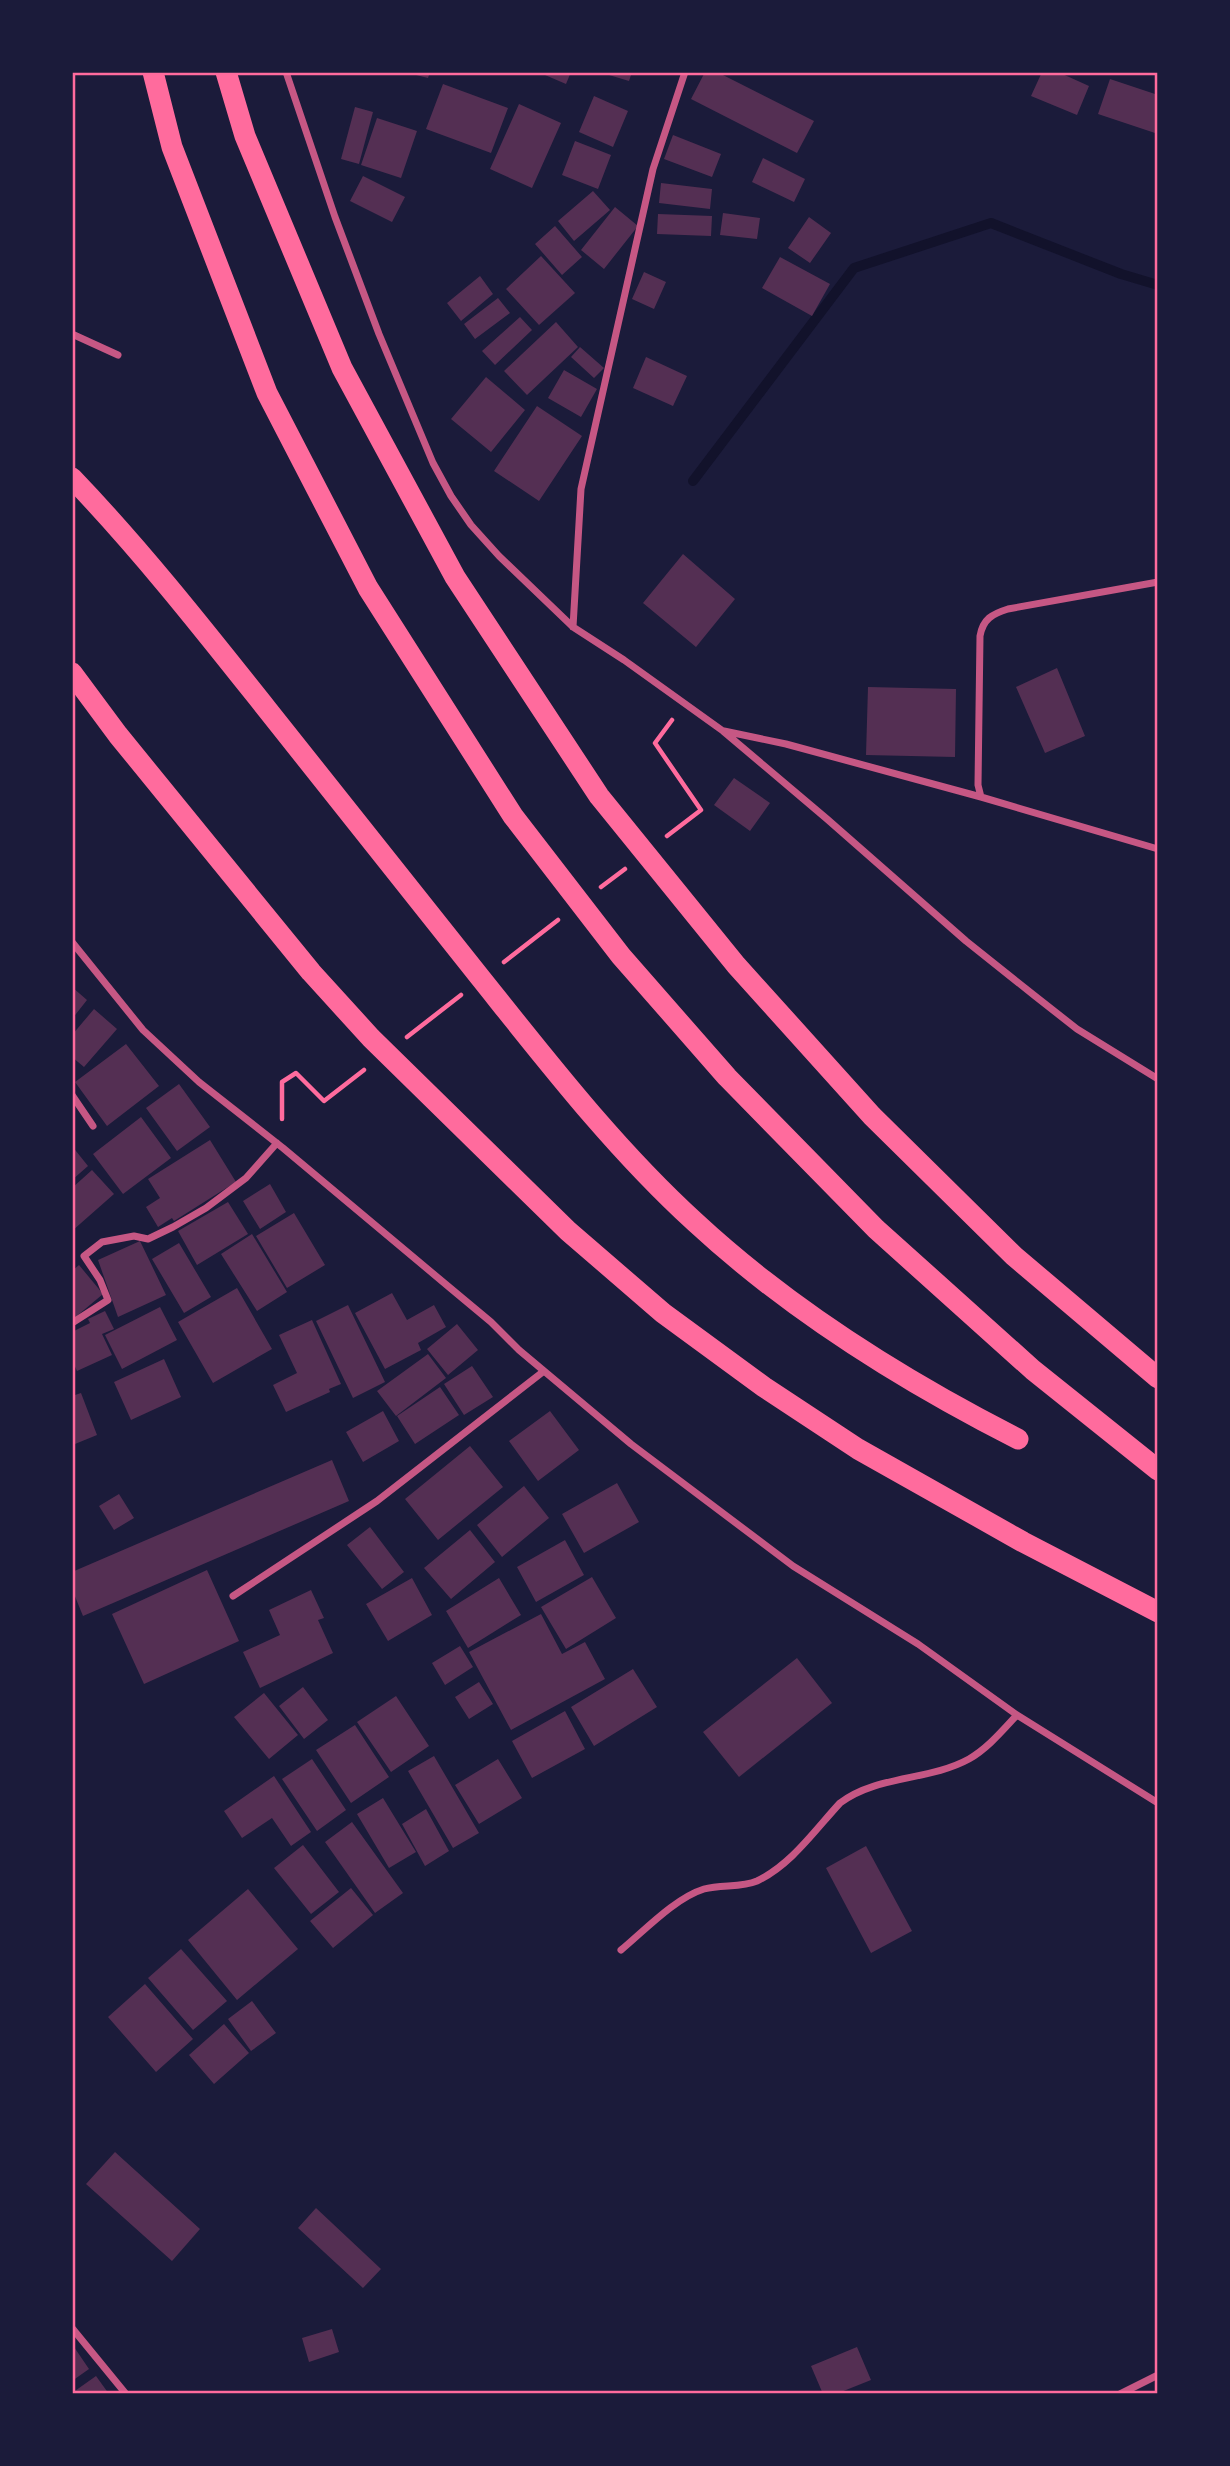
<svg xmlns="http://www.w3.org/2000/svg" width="1230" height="2466" viewBox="0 0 1230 2466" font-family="Commissioner,sans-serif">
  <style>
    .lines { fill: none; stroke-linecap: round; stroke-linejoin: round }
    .stream { stroke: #12122b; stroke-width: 10 }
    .building { fill: #542f53 }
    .path { stroke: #ff6b9d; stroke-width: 4.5 }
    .minor { stroke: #c65784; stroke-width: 7 }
    .motorway { stroke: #ff6b9d; stroke-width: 21 }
    .neatline { fill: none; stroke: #ff6b9d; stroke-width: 2.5 }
  </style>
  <rect width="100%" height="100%" fill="#1b1b3a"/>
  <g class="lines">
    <path class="stream" d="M693,481L854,268L991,223L1121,274L1158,285"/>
  </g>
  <path class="building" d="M404,72H430L428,78Z
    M547,72H571L566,84L545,75Z
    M599,72H632L629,81Z
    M705,72H717L814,121L797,153L691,99Z
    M1042,72H1058L1089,86L1077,115L1031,96Z
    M1110,79L1158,95V134L1098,114Z
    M443,84L508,108L491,153L426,129Z
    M594,96L628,111L613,147L579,132Z
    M519,104L561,123L532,188L490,169Z
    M355,107L373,112L359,164L341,159Z
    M377,118L417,131L401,178L361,165Z
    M673,135L721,154L712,177L664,159Z
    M575,141L611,155L598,189L562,175Z
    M763,158L805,179L794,202L752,182Z
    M363,176L405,197L392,222L350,201Z
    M661,183L712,189L710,209L659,203Z
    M593,191L610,210L574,241L558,221Z
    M615,207L638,226L604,269L581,250Z
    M723,213L760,218L757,239L720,235Z
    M658,214L712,216L711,236L657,234Z
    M809,217L831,233L810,263L788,248Z
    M555,226L582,257L562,275L535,244Z
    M541,256L575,293L539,325L506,289Z
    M780,257L830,284L812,316L762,288Z
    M644,272L666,282L654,309L632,299Z
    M480,276L493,294L461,321L447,303Z
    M498,298L510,313L475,339L464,324Z
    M520,317L532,330L495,365L482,351Z
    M556,322L578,347L527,395L504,371Z
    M580,347L604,368L594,378L571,357Z
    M646,357L687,376L673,406L633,388Z
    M564,370L597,389L581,417L548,398Z
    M486,377L525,410L491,452L451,419Z
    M537,406L582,436L539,501L494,471Z
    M683,554L735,599L696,647L643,603Z
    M1057,668L1085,736L1045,753L1016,687Z
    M868,687L956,689L955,757L866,755Z
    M734,778L770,803L750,831L714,805Z
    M72,987L87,1000L72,1019Z
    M94,1009L117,1029L84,1067L72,1057V1035Z
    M126,1044L159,1086L107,1126L75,1082Z
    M179,1084L210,1127L177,1151L146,1108Z
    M141,1117L171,1158L123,1194L93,1154Z
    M210,1140L236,1182L174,1221L172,1218L158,1227L146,1207L160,1198L148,1179Z
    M72,1146L88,1166L72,1180Z
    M92,1170L114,1194L72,1231V1188Z
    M270,1184L286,1212L260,1229L243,1201Z
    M228,1202L248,1234L197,1265L178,1231Z
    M294,1213L325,1265L287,1288L256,1236Z
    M252,1234L287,1292L257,1311L221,1254Z
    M140,1241L166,1295L118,1317L98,1260Z
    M179,1243L211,1297L184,1313L152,1259Z
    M79,1265L103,1294L72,1320V1271Z
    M237,1288L272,1349L213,1383L178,1322Z
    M392,1293L407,1320L434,1305L446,1327L418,1343L421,1350L385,1369L355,1313Z
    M348,1305L385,1382L353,1398L316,1321Z
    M160,1307L177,1340L122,1369L105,1335Z
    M105,1311L114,1329L102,1334L112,1355L77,1371L72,1360V1332L90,1323L88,1319Z
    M312,1320L341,1384L329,1389L330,1392L286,1412L273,1385L297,1373L279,1335Z
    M457,1324L478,1350L448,1375L427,1349Z
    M428,1354L446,1378L396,1416L377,1391Z
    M164,1359L181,1397L131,1420L114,1382Z
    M472,1366L493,1397L464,1415L444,1384Z
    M440,1387L459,1415L415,1444L397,1416Z
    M81,1393L97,1435L75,1444L72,1436V1396Z
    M383,1411L399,1441L363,1462L346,1432Z
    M550,1411L579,1450L538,1481L509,1441Z
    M470,1446L503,1487L438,1540L405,1499Z
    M332,1460L349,1501L83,1616L72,1589V1572Z
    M617,1483L639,1522L584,1553L562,1514Z
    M524,1486L549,1518L502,1557L477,1525Z
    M119,1494L134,1518L114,1530L99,1506Z
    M370,1527L404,1572L382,1589L347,1545Z
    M470,1530L495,1562L451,1599L424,1568Z
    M565,1540L584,1575L536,1602L517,1567Z
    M207,1570L239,1641L144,1684L112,1614Z
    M592,1577L616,1618L566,1649L541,1607Z
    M412,1578L432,1615L388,1641L366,1604Z
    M499,1578L521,1615L468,1648L446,1611Z
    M311,1590L324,1618L318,1620L333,1653L260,1688L243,1652L280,1635L269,1610Z
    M541,1614L562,1654L585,1642L605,1679L511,1730L469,1652Z
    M460,1646L473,1667L445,1685L432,1663Z
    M797,1658L832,1703L739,1777L703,1732Z
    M633,1669L657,1707L594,1746L571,1707Z
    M479,1682L493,1704L469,1719L455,1697Z
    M303,1687L328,1720L304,1739L279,1706Z
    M264,1693L298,1735L269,1759L234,1717Z
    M396,1696L429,1746L391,1772L357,1722Z
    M565,1711L585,1749L532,1778L512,1741Z
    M355,1725L389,1777L351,1803L316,1750Z
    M434,1756L479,1833L453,1848L408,1771Z
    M312,1759L346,1810L317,1831L282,1779Z
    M498,1759L522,1798L479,1824L455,1785Z
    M274,1776L311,1832L291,1846L272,1818L242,1838L224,1811Z
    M383,1798L416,1852L389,1868L357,1814Z
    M426,1809L449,1851L425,1866L402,1824Z
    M352,1822L403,1893L375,1913L325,1842Z
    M303,1845L339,1892L311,1914L274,1868Z
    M866,1846L912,1931L871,1953L826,1868Z
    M351,1888L373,1915L333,1948L310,1921Z
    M248,1889L298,1949L237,2000L188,1940Z
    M181,1949L227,2001L193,2030L148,1978Z
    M145,1984L193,2039L156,2072L108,2017Z
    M252,2001L276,2033L251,2051L228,2019Z
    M224,2024L249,2053L214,2084L189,2055Z
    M115,2152L200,2229L172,2261L86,2184Z
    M316,2208L381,2269L363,2288L298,2228Z
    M332,2329L339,2352L309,2362L302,2338Z
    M72,2344L89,2369L72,2381Z
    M857,2347L871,2380L836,2394H823L811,2366Z
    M96,2376L109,2394H72V2393Z"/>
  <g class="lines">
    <path class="path" d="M667,836L701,810L655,743L672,720
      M601,887L625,869
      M504,962L558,920
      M407,1037L461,995
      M282,1119V1082L296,1073L324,1101L364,1070"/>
    <path class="minor" d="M286,72L335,217L379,334L433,463L451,496L471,525L499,556L573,627L624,660L723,731L827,819L966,941L1035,996L1077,1029L1158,1079
      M72,334L118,355
      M573,627L581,489L653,169L685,72
      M724,731L786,744L981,797L1158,849
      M981,797L978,785L980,636C983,619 992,614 1008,609L1158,582
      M72,942L143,1030L199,1082L283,1148L449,1287L491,1322L519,1350L631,1444L793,1566L918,1644L1017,1715L1158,1803
      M72,1095L93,1126
      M72,1323L108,1300L100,1280L84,1256L102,1242L134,1236L148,1239L173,1227L206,1208L246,1178L277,1143
      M233,1596L377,1501L544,1371
      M621,1950C644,1931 675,1898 704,1889C721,1884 741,1888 757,1881C791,1865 815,1830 840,1803C877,1775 929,1781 969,1759C988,1748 1002,1731 1017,1715
      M72,2328L126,2394
      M1120,2394L1158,2375"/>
    <path class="motorway" d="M153,72L172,147L267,393L368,588L513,816L621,956L727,1077L876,1229L1033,1370L1158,1470
      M226,72L245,136L342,368L455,577L599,796L736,965L872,1116L1014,1256L1158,1378
      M72,478C141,550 204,630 266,708C337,797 408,886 479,976C547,1061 614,1148 695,1222C791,1311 902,1380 1018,1439
      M72,673L118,735L311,972L371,1038L568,1231L663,1313L764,1387L858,1449L1023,1542L1158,1612"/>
  </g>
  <rect width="1230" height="2466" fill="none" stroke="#1b1b3a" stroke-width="147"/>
  <rect x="74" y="74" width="1082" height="2318" class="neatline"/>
</svg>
